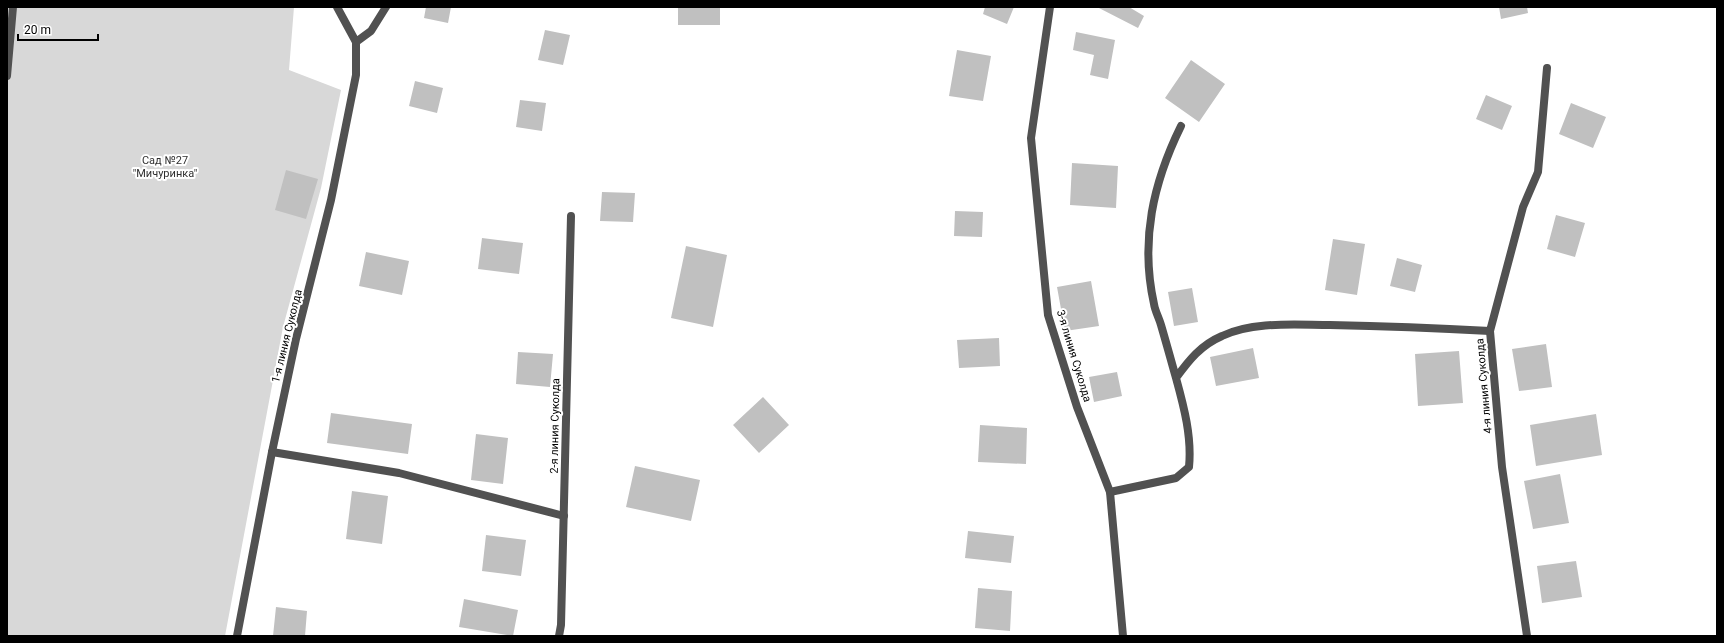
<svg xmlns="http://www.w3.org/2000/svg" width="1724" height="643" viewBox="0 0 1724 643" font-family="Roboto,sans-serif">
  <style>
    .green { fill: #d8d8d8 }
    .building { fill: #c0c0c0 }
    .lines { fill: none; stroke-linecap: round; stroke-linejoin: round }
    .lane { stroke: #515151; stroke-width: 8 }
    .street { stroke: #515151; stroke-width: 8 }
    .labels { text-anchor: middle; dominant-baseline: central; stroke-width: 4; stroke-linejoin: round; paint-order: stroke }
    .park-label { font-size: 11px; fill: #2f2f2f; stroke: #fff }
    .street-label { font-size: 11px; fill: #000; stroke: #fff }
  </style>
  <rect width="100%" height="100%" fill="#fff"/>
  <path class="green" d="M7,7H294L289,70L341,90L321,188L283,327L225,636H7Z"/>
  <path class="building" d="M426,7H451L448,23L424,18Z
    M678,7H720V25H678Z
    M985,7H1014L1007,24L983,14Z
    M1097,7H1129L1144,16L1138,28Z
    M1499,7H1527L1528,13L1501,19Z
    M545,30L570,35L563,65L538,60Z
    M1076,32L1115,40L1108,79L1090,75L1094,55L1073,50Z
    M957,50L991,56L983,101L949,96Z
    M1191,60L1225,84L1199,122L1165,98Z
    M415,81L443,88L437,113L409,106Z
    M1486,95L1512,106L1502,130L1476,119Z
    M520,100L546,103L542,131L516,127Z
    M1571,103L1606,117L1593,148L1559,134Z
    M1072,163L1118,166L1116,208L1070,205Z
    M286,170L318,179L306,219L275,210Z
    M602,192L635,193L633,222L600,221Z
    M955,211L983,212L982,237L954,236Z
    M1556,215L1585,223L1575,257L1547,249Z
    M482,238L523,243L519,274L478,269Z
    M1333,239L1365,244L1357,295L1325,290Z
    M686,246L727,255L713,327L671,318Z
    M366,252L409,261L402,295L359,286Z
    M1397,258L1422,265L1415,292L1390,286Z
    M1091,281L1099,326L1065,331L1057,287Z
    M1192,288L1198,322L1174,326L1168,292Z
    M999,338L1000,366L959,368L957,340Z
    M1546,344L1552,387L1519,391L1512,349Z
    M1253,348L1259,378L1216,386L1210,357Z
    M1459,351L1463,403L1418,406L1415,354Z
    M518,352L553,354L550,387L516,384Z
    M1117,372L1122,396L1094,402L1089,377Z
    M763,397L789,425L759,453L733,425Z
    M331,413L412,424L408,454L327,443Z
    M1596,414L1602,455L1536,466L1530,425Z
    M980,425L1027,428L1026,464L978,462Z
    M476,434L508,438L503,484L471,480Z
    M635,466L700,480L691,521L626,507Z
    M1560,474L1569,523L1533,529L1524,481Z
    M352,491L388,496L382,544L346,539Z
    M968,531L1014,536L1011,563L965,558Z
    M486,535L526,540L521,576L482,571Z
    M1576,561L1582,597L1542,603L1537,566Z
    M978,588L1012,591L1010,631L975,628Z
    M464,599L518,610L513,636L459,627Z
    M276,607L307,611L305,636H273Z"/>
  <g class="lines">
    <path class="lane" d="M7,76L13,7
      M1176,378C1171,360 1166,342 1161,325C1159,318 1155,311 1154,304C1140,241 1153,183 1181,126
      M272,452L399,473L564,516
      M1110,492L1176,478L1189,467C1192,437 1184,407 1176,378C1189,360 1201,345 1222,336C1253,321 1296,325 1330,325C1383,326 1436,328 1490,331L1523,207L1538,172L1547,68"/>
    <path class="street" d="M1050,7L1031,138L1048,315L1077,407L1110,492L1123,636
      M356,42L371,31L386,7
      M1490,331L1502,467L1527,636
      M237,636L272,452L296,339L331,200L356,75V42L337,7
      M559,636L561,625L571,216"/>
  </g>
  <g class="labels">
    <g class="park-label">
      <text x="165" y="160">Сад №27<tspan x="165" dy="13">"Мичуринка"</tspan></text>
    </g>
    <g class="street-label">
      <text transform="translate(287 336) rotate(-76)">1-я линия Суколда</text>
      <text transform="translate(1074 356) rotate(73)">3-я линия Суколда</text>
      <text transform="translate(1484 386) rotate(-95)">4-я линия Суколда</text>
      <text transform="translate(555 426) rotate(-89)">2-я линия Суколда</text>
    </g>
  </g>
  <rect width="1724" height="643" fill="none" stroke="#000000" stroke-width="16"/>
  <path d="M18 34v6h80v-6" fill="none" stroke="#000000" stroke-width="2"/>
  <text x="24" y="34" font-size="12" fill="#000000" stroke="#ffffff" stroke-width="3" paint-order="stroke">20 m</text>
</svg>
